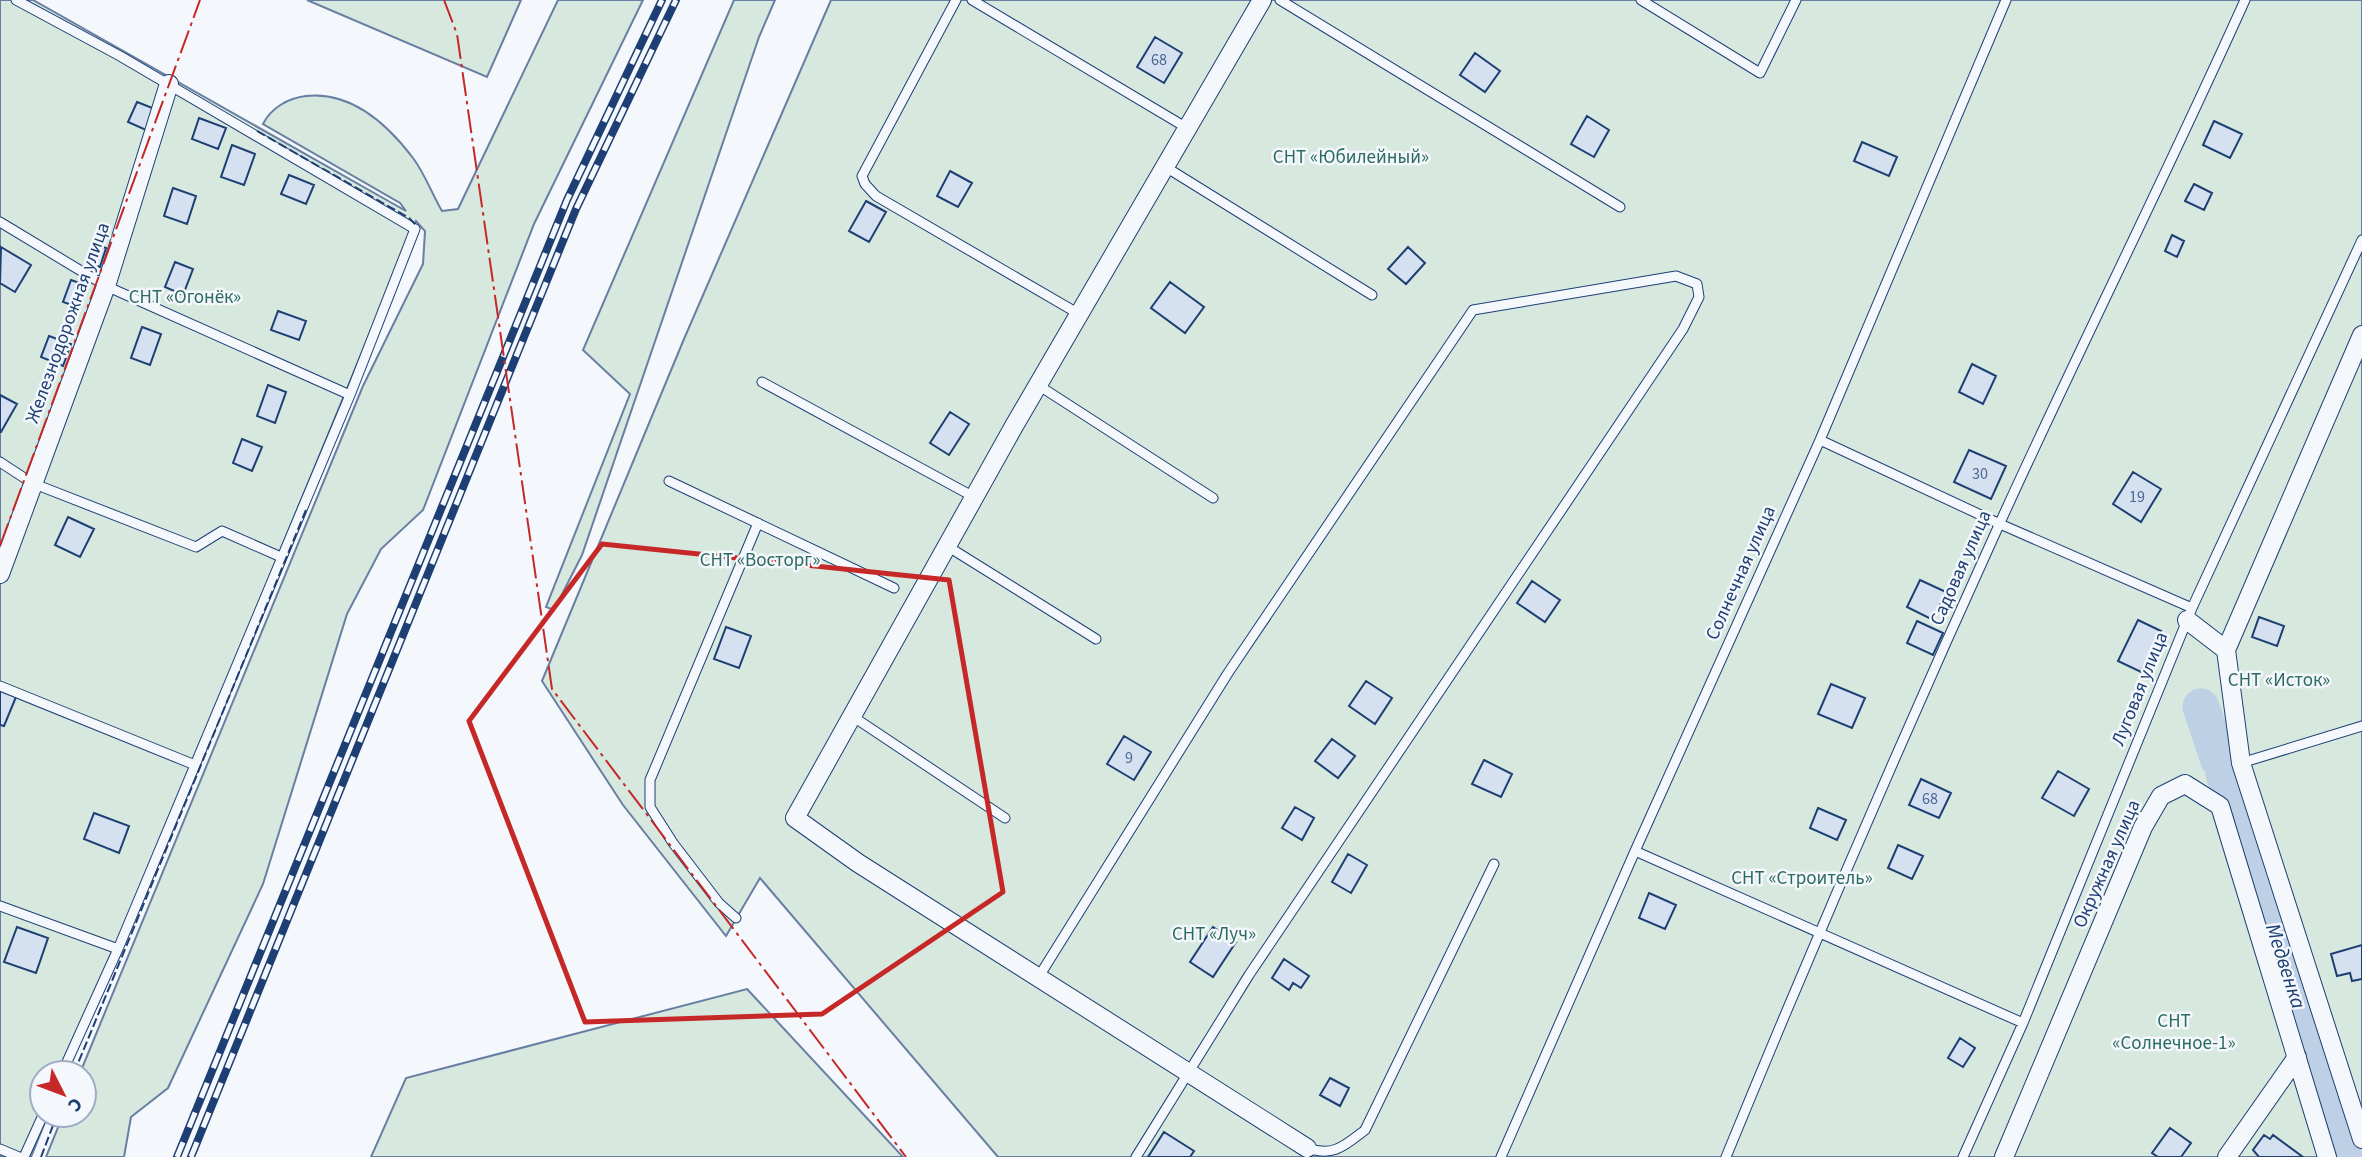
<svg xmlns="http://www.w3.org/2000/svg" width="2362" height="1157" viewBox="0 0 2362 1157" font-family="'Source Sans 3',sans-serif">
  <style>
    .green { fill: #d7e8df; stroke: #687fa3; stroke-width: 2 }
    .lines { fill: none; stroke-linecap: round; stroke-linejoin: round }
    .river { stroke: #bed0e5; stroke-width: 37 }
    .building { fill: #d5e0f0; stroke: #1d3f73; stroke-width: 2 }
    .lane-casing { stroke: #1d3f73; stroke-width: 11 }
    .street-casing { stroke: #1d3f73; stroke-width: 20 }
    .lane { stroke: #f4f7fb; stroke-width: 9 }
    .street { stroke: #f4f7fb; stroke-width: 18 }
    .rail-casing { stroke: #1d3f73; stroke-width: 8 }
    .rail { stroke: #f4f7fb; stroke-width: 5; stroke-dasharray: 16; stroke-linecap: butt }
    .fence { stroke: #1d3f73; stroke-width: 2; stroke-dasharray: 9 3.5; stroke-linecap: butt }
    .power { stroke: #c62828; stroke-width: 2; stroke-dasharray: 24 5 3.5 5; stroke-linecap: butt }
    .marked { fill: none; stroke: #c62828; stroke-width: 5; stroke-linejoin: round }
    .labels { text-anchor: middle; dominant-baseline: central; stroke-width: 5; stroke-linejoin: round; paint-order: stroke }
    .number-label { font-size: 16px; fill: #4b6792 }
    .park-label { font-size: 19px; fill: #2c6c60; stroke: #f4f7fb }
    .street-label { font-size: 19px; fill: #1d3f73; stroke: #f4f7fb }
    .water-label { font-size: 21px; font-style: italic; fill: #1d3f73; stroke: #f4f7fb }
  </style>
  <rect width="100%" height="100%" fill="#f4f7fb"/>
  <path class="green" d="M0,0H33L406,211L400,203L263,124C271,108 288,98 306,96C351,91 388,125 413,158C425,174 432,194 442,211L458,209L558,0H643L534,224L423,510L381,549L347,614L263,884L168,1088L131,1117L124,1157H46L63,1115H84V1073H80L363,386L423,264L425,231L416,221L65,1073H42V1115H48L31,1157H0Z
    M307,0H521L487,77Z
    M734,0H775L759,37L582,555L554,610L546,607L630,394L583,350Z
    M831,0H2362V1157H998L760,878L726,936L623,805L542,681L684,339Z
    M747,989L903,1157H371L406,1078Z"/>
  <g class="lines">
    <path class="river" d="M2201,707L2219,760
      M2224,774L2347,1157"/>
  </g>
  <path class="building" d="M1155,37L1182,53L1164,83L1137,67Z
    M1475,53L1500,71L1485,92L1460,75Z
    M137,102L155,109L146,130L128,122Z
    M1587,116L1609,130L1594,157L1571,144Z
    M199,118L226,128L218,149L192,139Z
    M2214,121L2242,134L2230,158L2203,145Z
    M1862,142L1897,157L1889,176L1854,161Z
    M232,145L255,154L244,185L221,177Z
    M950,171L972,183L958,207L937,196Z
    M289,175L314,185L306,204L281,194Z
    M2194,184L2212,193L2204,210L2185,201Z
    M173,188L196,196L187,224L164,216Z
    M866,201L886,212L869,242L849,231Z
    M2172,235L2184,241L2177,257L2165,251Z
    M93,244L106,248L100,267L87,263Z
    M1,247L31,265L15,292L0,283Z
    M1408,247L1425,263L1406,284L1388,269Z
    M175,262L193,269L183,295L165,287Z
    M71,280L88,286L80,308L63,302Z
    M1170,282L1204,307L1185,333L1151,308Z
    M278,311L306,321L299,340L271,330Z
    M142,327L161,334L150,365L131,358Z
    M49,336L71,344L63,366L41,357Z
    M1972,364L1996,376L1983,404L1959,392Z
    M268,385L286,392L275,423L257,416Z
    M0,395L17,404L1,432H0Z
    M950,412L969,424L949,455L930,443Z
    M242,439L262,447L252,471L233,463Z
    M1969,450L2006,466L1991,499L1954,482Z
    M2133,472L2161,489L2141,522L2113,504Z
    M68,517L94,529L80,557L55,545Z
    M1920,580L1946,592L1933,620L1907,607Z
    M1532,581L1560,600L1545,622L1517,603Z
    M2259,617L2284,626L2277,646L2252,637Z
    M2138,620L2161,631L2141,672L2118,661Z
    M1917,621L1943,633L1933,655L1907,643Z
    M726,627L751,636L739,668L714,659Z
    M1366,681L1392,698L1375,724L1349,706Z
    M1831,684L1865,698L1852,728L1818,714Z
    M0,690L16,697L4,726L0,725Z
    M1124,736L1151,752L1134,780L1107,764Z
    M1332,739L1355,756L1338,778L1315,761Z
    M1484,760L1512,774L1501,797L1472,784Z
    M2058,771L2089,789L2074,816L2042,798Z
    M1921,779L1951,793L1939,818L1909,805Z
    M1295,807L1314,818L1302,840L1282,828Z
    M1818,808L1846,820L1837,840L1810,828Z
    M94,813L129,826L119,853L84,839Z
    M1898,845L1923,856L1912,879L1888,868Z
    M1348,854L1367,865L1351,893L1332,882Z
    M1649,893L1676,905L1665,929L1639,918Z
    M17,927L48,938L36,973L4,962Z
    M1213,927L1236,942L1213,977L1190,962Z
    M2362,945V979L2352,981L2350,973L2337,976L2331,954Z
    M1284,959L1309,976L1301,988L1293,983L1289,990L1272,978Z
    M1960,1038L1975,1048L1963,1067L1948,1058Z
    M1330,1078L1349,1088L1340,1106L1320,1095Z
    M2170,1128L2191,1143L2181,1157H2158L2152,1153Z
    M1164,1132L1194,1151L1190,1157H1148Z
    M2264,1135L2270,1139L2273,1135L2303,1157H2259L2253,1150Z"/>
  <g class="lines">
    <g class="lane-casing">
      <path id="lane" d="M16,0L120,56L415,229L350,395L118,949L62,1073
        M956,0L862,176L865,184L876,196L1079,314
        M972,0L1187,128
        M1280,0L1620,207
        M1641,0L1760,73L1796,0
        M1164,166L1372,295
        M0,222L106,286L350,395
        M762,382L974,497
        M1038,385L1213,498
        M1820,440L2000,524L2192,608
        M0,462L32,483L196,547L222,531L281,557
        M669,481L894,588
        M947,546L1096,639
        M0,686L195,765
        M852,716L1005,818
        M2241,763L2362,726
        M1635,851L2023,1023
        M0,906L118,949
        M736,918L719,903L673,843L650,807V780L758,523
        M1038,978L1228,673L1473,310L1676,276L1697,284L1699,297L1683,329L1249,975L1136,1157
        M1307,1148C1334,1157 1344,1146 1365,1130L1494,864
        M0,1149L19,1157
        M24,1157L43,1115
        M1501,1157L1635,851L1820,440L2006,0
        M1726,1157C1813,945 1904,734 1999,525C2079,349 2166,176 2245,0
        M1963,1157L2023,1023L2192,608L2362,240"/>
    </g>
    <g class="street-casing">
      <path id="street" d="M1262,0L1014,426L795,818L858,863L1307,1148
        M2362,335L2226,650L2241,763L2362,1139
        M0,574L106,286L169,84
        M2187,620L2226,650
        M2004,1157L2143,827L2161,796L2185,784L2220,806L2327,1157
        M2227,1157L2297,1057"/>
    </g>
    <use href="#lane" class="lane"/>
    <use href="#street" class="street"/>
    <g class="rail-casing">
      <path id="rail" d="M177,1157L567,200L662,0
        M191,1157L576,209L676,0"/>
    </g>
    <use href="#rail" class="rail"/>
    <path class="fence" d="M257,131L409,218L416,225
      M74,1073L306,510
      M41,1157L57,1115"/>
    <path class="power" d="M444,0L457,34L552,689L906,1157
      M0,546L200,0"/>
  </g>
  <path class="marked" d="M602,544L949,580L1003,892L822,1014L585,1022L469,721Z"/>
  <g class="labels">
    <g class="number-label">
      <text x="1159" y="60">68</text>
      <text x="1980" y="474">30</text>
      <text x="2137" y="497">19</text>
      <text x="1129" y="758">9</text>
      <text x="1930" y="799">68</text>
    </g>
    <g class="park-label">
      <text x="1351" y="157">СНТ «Юбилейный»</text>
      <text x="185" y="297">СНТ «Огонёк»</text>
      <text x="760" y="560">СНТ «Восторг»</text>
      <text x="2279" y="680">СНТ «Исток»</text>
      <text x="1802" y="878">СНТ «Строитель»</text>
      <text x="1214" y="934">СНТ «Луч»</text>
      <text x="2174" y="1021">СНТ<tspan x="2174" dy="22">«Солнечное-1»</tspan></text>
    </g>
    <g class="street-label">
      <text transform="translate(68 323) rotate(-70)">Железнодорожная улица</text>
      <text transform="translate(1961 568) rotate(-66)">Садовая улица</text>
      <text transform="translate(1741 573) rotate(-66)">Солнечная улица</text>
      <text transform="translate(2140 689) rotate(-68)">Луговая улица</text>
      <text transform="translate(2107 864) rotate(-66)">Окружная улица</text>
    </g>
    <g class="water-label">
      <text transform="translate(2286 966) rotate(72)">Медвенка</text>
    </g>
  </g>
  <g transform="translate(63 1094) rotate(132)"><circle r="33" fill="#f4f7fb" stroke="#9eadc5" stroke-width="2"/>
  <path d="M0-5L12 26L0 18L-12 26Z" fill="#c62828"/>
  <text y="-10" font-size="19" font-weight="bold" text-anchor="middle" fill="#1d3f73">С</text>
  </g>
</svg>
